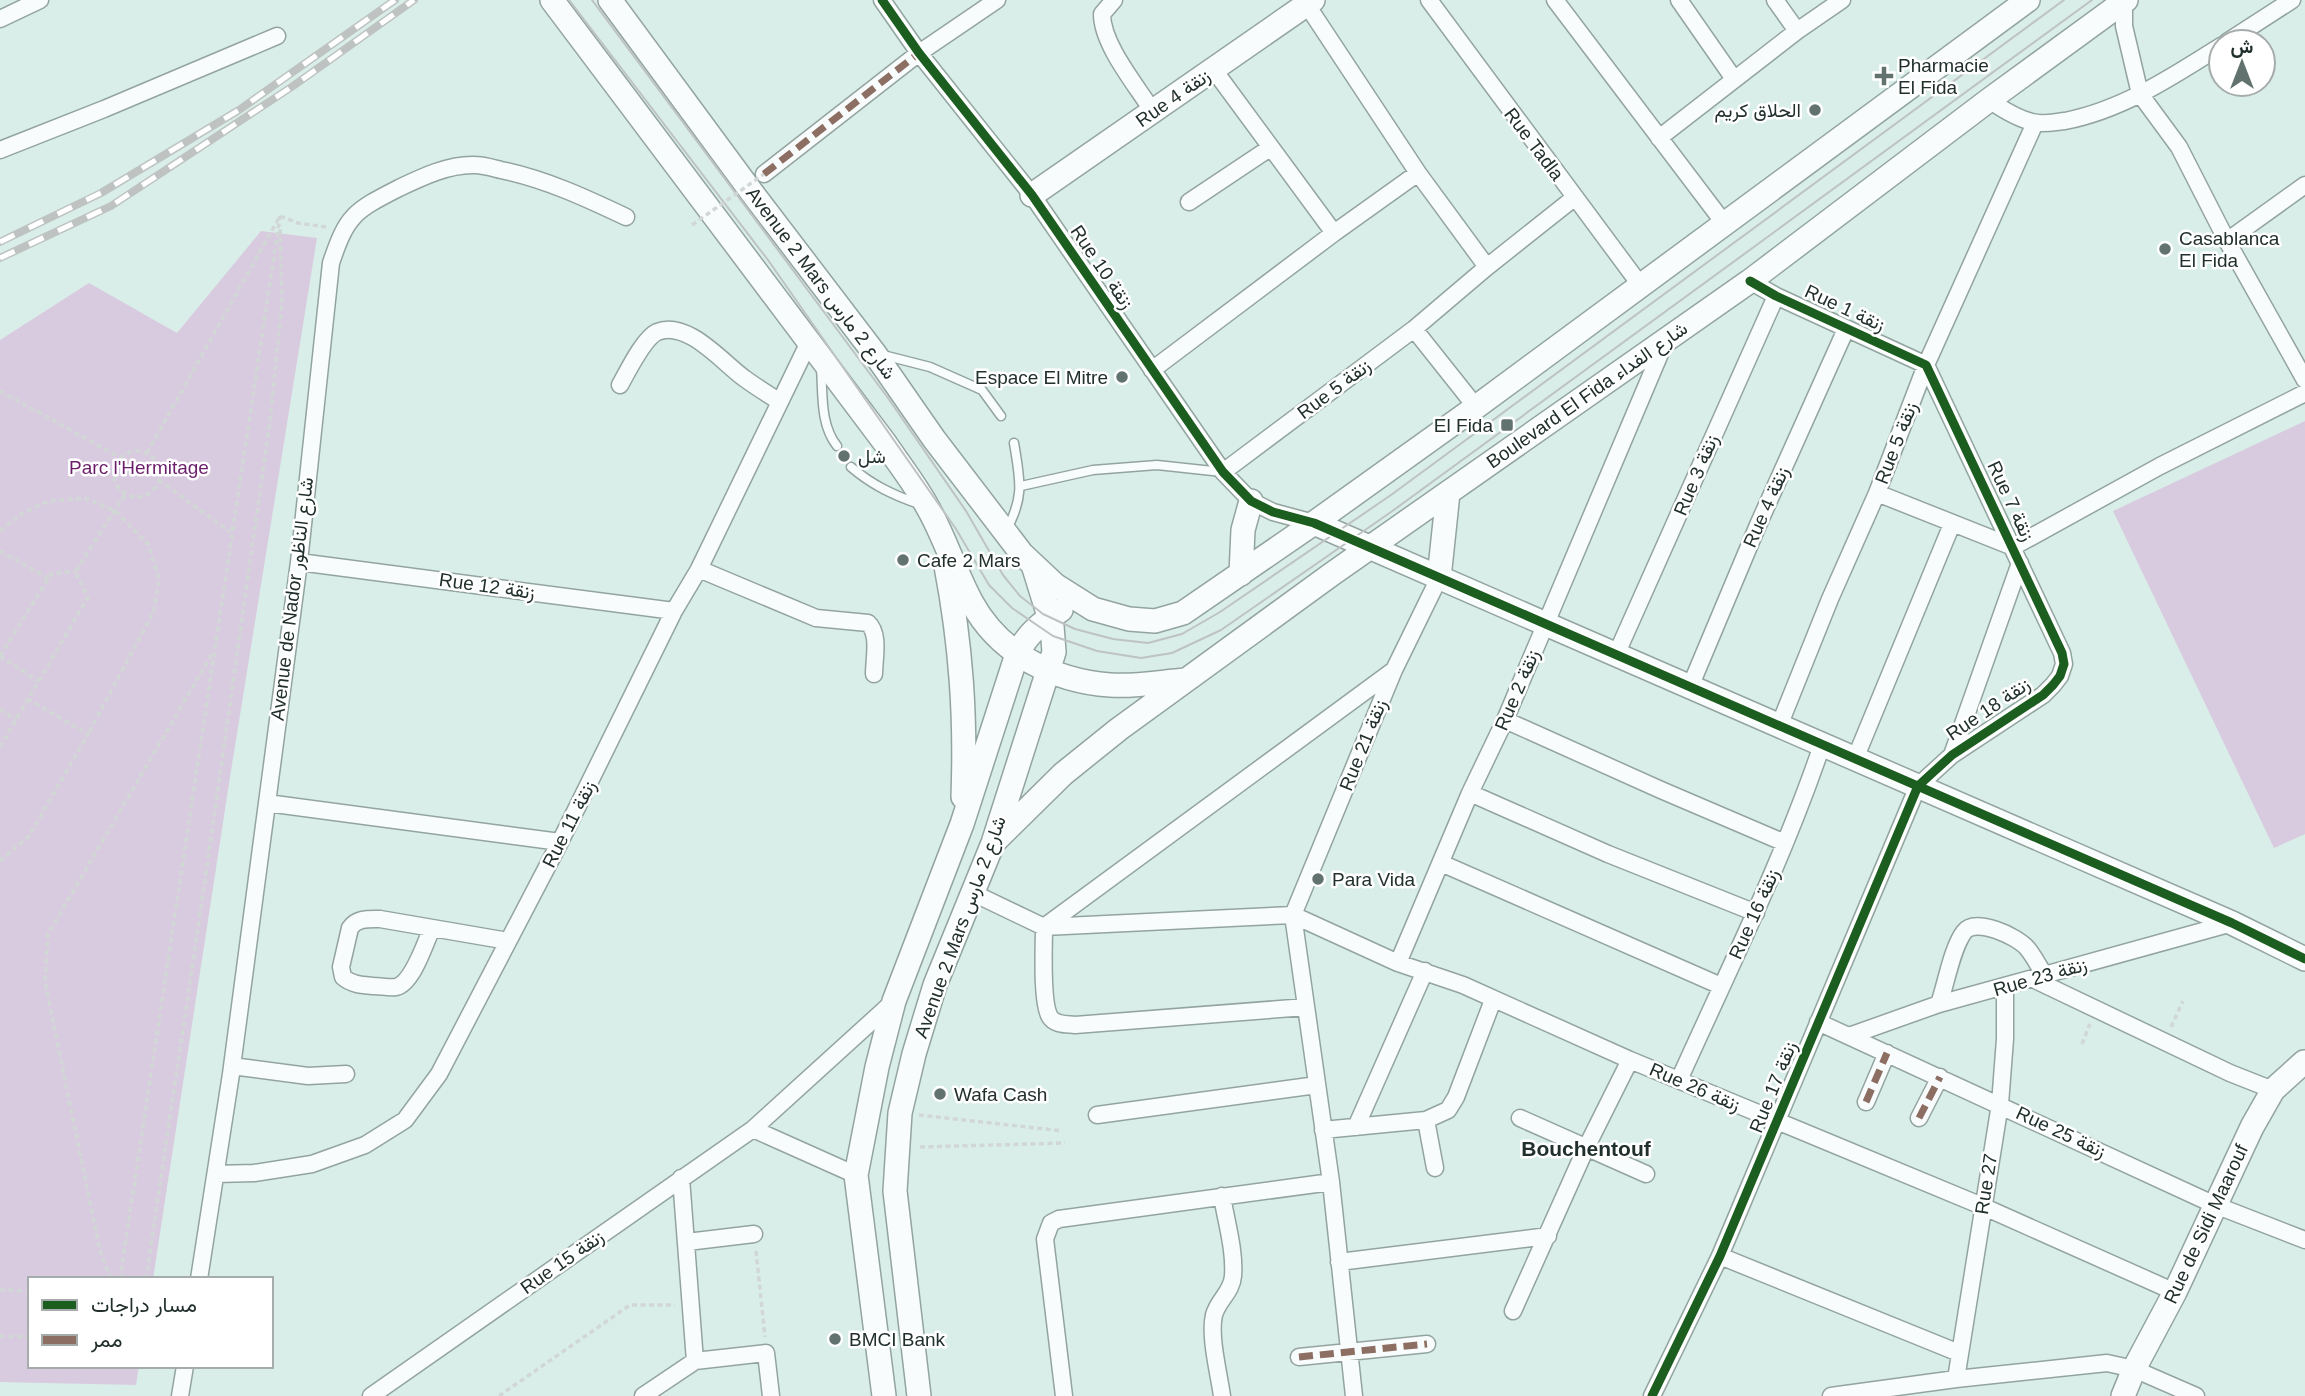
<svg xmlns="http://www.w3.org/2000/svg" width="2305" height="1396" viewBox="0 0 2305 1396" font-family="Arial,Vazirmatn,sans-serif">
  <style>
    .green { fill: #d9cbdf }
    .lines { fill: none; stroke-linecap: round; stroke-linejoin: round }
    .lane-casing { stroke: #93a49f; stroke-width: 11 }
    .street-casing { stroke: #93a49f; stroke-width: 19 }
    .secondary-casing { stroke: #93a49f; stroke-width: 26 }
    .path { stroke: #d1d7d5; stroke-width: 3.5; stroke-dasharray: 5 3.5; stroke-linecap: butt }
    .lane { stroke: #f9fcfc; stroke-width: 8 }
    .street { stroke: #f9fcfc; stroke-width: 16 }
    .secondary { stroke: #f9fcfc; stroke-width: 23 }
    .tram { stroke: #bec3c2; stroke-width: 2 }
    .rail-casing { stroke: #bec3c2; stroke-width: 8 }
    .rail { stroke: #fff; stroke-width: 5; stroke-dasharray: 16; stroke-linecap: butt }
    .path-bridge { stroke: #d1d7d5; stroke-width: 3.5; stroke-dasharray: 5 3.5; stroke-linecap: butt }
    .quiet { stroke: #8d6e63; stroke-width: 7; stroke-dasharray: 14 7; stroke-linecap: butt }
    .cycleway-casing { stroke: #fff; stroke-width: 13 }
    .cycleway { stroke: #1b5e20; stroke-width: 9 }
    .poi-dot { fill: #61726f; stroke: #fff; stroke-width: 2.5 }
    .labels { text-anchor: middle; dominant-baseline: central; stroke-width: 5; stroke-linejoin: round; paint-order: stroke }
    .poi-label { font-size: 19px; fill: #21302d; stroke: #fff; text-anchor: start }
    .street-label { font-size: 19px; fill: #21302d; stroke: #fff }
    .park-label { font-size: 19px; fill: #6b1f6a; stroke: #fff }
    .neighbourhood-label { font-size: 21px; font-weight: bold; fill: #21302d; stroke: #fff }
  </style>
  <rect width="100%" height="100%" fill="#d9eee9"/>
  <path class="green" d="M261,231L317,238L230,777L153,1279H30V1366H139L136,1385L0,1382V340L89,283L177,333Z
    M2305,421V834L2274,848L2113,511Z"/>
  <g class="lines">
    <g class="lane-casing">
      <path id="lane" d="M883,355L930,367L982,390L1001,416
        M821,368C823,394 820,425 837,446
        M851,467C872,485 893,495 919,504
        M1021,486L1093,470L1157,465L1222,472
        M1006,531C1025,496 1020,480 1014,443"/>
    </g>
    <g class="street-casing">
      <path id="street" d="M882,0L919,53L1032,195L1223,472L1251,501L1273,512L1314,523
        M1114,0L1102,14C1102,45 1137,86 1153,112
        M1429,0L1641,286
        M1555,0L1724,223
        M1679,0L1734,79
        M1775,0L1797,31
        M2124,2V26L2140,94L2179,147L2227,241L2305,380
        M1307,5L1418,173L1487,267
        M0,19L40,0
        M2227,42L2292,0
        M1214,70L1334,233
        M1989,100C2002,109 2016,118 2032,122C2042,125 2055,122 2065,121C2122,110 2172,77 2221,46
        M1659,138L1797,31L1842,0
        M0,150L104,109L277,36
        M764,174L919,53L997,0
        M1189,202L1270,148
        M2227,241L2305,185
        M1414,329L1476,407
        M1152,370L1334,233L1418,173
        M620,385C628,371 643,339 657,332C687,319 723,363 744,378C756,387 768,394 780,402
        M1223,472L1414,329L1487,267L1574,198
        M1877,493L2013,547L2160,466L2305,393
        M299,562L674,611
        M699,569L816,618L868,623C880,634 874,659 874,674
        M1616,655L1776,296
        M1690,687L1758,525L1846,329
        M1505,720L1661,790L1785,843
        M1779,726L1830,599L1877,493L1926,365L2035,123
        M1952,755L2020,563
        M1855,759L1952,524
        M1470,793L1608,854L1756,913
        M267,803L560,842
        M1441,863L1721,986
        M971,892L1044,927L1293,915L1398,963L1463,985L1630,1060L1982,1206L2175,1292
        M1293,915L1331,1182L1354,1396
        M1293,915L1394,670L1439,578
        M432,928C425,943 413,983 396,987C389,988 381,986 374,986C363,985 352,985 343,977L341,967L350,928C357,918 368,919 380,919L508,941
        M1398,963L1470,793L1505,720L1665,342
        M2033,979L2230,1073L2273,1090
        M1939,1004C1946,984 1952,948 1964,932C1975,917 2017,936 2027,948C2034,956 2039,967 2045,976
        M1306,1007L1075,1025C1066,1024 1055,1025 1050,1017C1041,1003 1044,945 1044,927L1394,670
        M1818,1022L2215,1205L2305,1240
        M1849,1036L1939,1004L2232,923
        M232,1066L308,1076L346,1074
        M1679,1080C1729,969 1783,860 1822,745
        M1866,1102L1887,1053
        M1097,1115L1317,1085
        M1520,1118L1646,1174
        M1919,1118L1940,1077
        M1426,1120L1435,1168
        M1356,1127L1425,971
        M753,1129L856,1175
        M1323,1130L1426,1120L1448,1110L1456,1097L1493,1000
        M216,1174L254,1173L312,1164L365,1145L405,1120L439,1074L560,842L674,611L699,569L809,342
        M681,1178L695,1361
        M687,1242L754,1234
        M1720,1256L1959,1353
        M1339,1262L1548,1236
        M199,1279L231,1074L299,562L331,263C347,215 354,211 399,188C422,177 449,164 475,165C483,165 493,168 501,170C545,179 586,198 626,217
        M1513,1311L1586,1148L1630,1060
        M1299,1357L1427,1344
        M1956,1379L2000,1104L2005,1039V987
        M180,1396L185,1366
        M371,1396L753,1129L894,1001
        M643,1396L695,1361L766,1353L771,1396
        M1064,1396L1045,1239L1051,1223L1059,1219L1331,1182
        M1222,1396C1219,1374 1209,1336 1214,1315C1218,1300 1232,1292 1233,1276C1235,1250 1226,1221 1222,1196
        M1652,1396L1720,1256L1918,786L1952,755L2043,695L2053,685L2060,676L2064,664L2062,653L1926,365L1776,296L1750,281
        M1831,1396L1956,1379L2107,1363L2134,1369L2196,1396"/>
    </g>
    <g class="secondary-casing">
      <path id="secondary" d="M552,0L885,443C899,464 915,484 927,506C945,537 955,572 972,603C1000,654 1054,681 1110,685C1134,687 1160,682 1185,680
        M610,0L753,194L875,354L934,439L1022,554L1055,585L1093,609L1129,619L1155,621L1183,613L1314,523L1476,407L2028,0
        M1032,195L1313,0
        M1314,523L2232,923L2305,959
        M946,566C961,645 966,716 963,797
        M1241,574L1243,530L1251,501
        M1439,578L1448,493
        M993,843L1063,774L1119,729L1332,574L1750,281L1989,100L2126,0
        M884,1396L856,1175L877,1067L894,1001L962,824L1017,654C1028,633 1042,622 1061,610
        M919,1396L895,1191L900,1113L914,1054L935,985L993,843L1054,652L1052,626L1034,568
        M2123,1396L2134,1369L2175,1292L2252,1127L2273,1090L2304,1062"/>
    </g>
    <path class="path" d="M0,391L121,458
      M114 474a23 23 0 1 1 46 0a23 23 0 1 1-46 0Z
      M147,453L280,216L298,223L326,227
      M159,480L230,532
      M0,531L21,514L49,501L85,498L115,511L148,544L159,579L154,611L88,734
      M0,551L48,578
      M76,571L126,493
      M0,656L51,574L75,571
      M0,656L38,681
      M0,709L16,720
      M0,747L88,597L75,571
      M0,861L29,836L88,734L28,699
      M2171,1027L2183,1001
      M2082,1044L2090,1024
      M919,1115L1063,1131
      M920,1147L1065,1143
      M756,1251L765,1337
      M111,1279L100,1251L45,982L48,934L212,654
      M120,1279L280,216
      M146,1279L210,846L270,420L282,303L280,225
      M0,1290L30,1291
      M0,1336L30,1337
      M499,1396L630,1305H675"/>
    <use href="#lane" class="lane"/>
    <use href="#street" class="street"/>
    <use href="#secondary" class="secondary"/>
    <path class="tram" d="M569,0L768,260L956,529L989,585L1012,608L1053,636L1097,651L1141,658L1172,653L1221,630L1391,512L2092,0
      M592,0L888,398L966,511L1003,575L1020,596L1043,614L1075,629L1113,639L1148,643L1182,634L1220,612L1391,495L2064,0"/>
    <g class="rail-casing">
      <path id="rail" d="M0,242L101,193L239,110L395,0
        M0,258L111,206L293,86L414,0"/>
    </g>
    <use href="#rail" class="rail"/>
    <path class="path-bridge" d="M692,225L764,174"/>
    <path class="quiet" d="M764,174L919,53
      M1866,1102L1887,1053
      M1919,1118L1940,1077
      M1299,1357L1427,1344"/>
    <g class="cycleway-casing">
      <path id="cycleway" d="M882,0L919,53L1032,195L1223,472L1251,501L1273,512L1314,523L2232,923L2305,959
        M1652,1396L1720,1256L1918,786L1952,755L2043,695L2053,685L2060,676L2064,664L2062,653L1926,365L1776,296L1750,281"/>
    </g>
    <use href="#cycleway" class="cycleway"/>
  </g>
  <g class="poi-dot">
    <path d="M1880.5 65.5h7v7h7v7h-7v7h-7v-7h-7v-7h7z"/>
    <circle cx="1815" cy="110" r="7"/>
    <circle cx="2165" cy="249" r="7"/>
    <circle cx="1122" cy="377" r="7"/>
    <rect x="1500" y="418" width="14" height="14" rx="3.5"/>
    <circle cx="844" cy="456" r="7"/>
    <circle cx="903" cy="560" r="7"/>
    <circle cx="1318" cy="879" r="7"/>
    <circle cx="940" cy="1094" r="7"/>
    <circle cx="835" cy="1339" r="7"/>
  </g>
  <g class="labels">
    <g class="poi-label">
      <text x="1898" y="65">Pharmacie<tspan x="1898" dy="22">El Fida</tspan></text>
      <text x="1801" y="110" text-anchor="end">الحلاق كريم</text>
      <text x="2179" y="238">Casablanca<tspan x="2179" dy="22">El Fida</tspan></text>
      <text x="1108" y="377" text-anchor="end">Espace El Mitre</text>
      <text x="1493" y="425" text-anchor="end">El Fida</text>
      <text x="858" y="456">شل</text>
      <text x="917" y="560">Cafe 2 Mars</text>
      <text x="1332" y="879">Para Vida</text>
      <text x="954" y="1094">Wafa Cash</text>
      <text x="849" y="1339">BMCI Bank</text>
    </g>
    <g class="street-label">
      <text transform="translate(1173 98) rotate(-35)">Rue 4 زنقة</text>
      <text transform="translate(1534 144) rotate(53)">Rue Tadla</text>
      <text transform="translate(1102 267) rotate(56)">Rue 10 زنقة</text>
      <text transform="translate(821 283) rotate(53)">Avenue 2 Mars شارع 2 مارس</text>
      <text transform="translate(1845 308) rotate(25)">Rue 1 زنقة</text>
      <text transform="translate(1334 389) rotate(-37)">Rue 5 زنقة</text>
      <text transform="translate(1587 395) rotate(-35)">Boulevard El Fida شارع الفداء</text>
      <text transform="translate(1896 443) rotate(-69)">Rue 5 زنقة</text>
      <text transform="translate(1696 475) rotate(-67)">Rue 3 زنقة</text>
      <text transform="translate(2011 501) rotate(65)">Rue 7 زنقة</text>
      <text transform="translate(1766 507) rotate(-66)">Rue 4 زنقة</text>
      <text transform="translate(487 586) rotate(8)">Rue 12 زنقة</text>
      <text transform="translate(292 599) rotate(-83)">Avenue de Nador شارع الناظور</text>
      <text transform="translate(1517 690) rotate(-67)">Rue 2 زنقة</text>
      <text transform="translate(1988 709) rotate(-34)">Rue 18 زنقة</text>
      <text transform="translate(1363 745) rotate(-68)">Rue 21 زنقة</text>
      <text transform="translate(569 824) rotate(-63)">Rue 11 زنقة</text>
      <text transform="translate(1754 914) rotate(-66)">Rue 16 زنقة</text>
      <text transform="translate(960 927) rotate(-70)">Avenue 2 Mars شارع 2 مارس</text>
      <text transform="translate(2040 977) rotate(-16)">Rue 23 زنقة</text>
      <text transform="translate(1695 1087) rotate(23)">Rue 26 زنقة</text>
      <text transform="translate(1773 1087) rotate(-68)">Rue 17 زنقة</text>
      <text transform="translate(2061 1132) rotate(25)">Rue 25 زنقة</text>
      <text transform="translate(1986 1184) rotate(-81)">Rue 27</text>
      <text transform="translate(2206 1224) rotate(-65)">Rue de Sidi Maarouf</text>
      <text transform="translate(562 1262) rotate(-35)">Rue 15 زنقة</text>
    </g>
    <g class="park-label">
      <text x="139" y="467">Parc l'Hermitage</text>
    </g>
    <g class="neighbourhood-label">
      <text x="1586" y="1148">Bouchentouf</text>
    </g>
  </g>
  <rect x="28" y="1277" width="245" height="91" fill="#ffffff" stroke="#a6acab" stroke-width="2"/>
  <rect x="42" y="1300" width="35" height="10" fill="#1b5e20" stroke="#a6acab" stroke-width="2"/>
  <text x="91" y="1312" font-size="21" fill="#21302d">مسار دراجات</text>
  <rect x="42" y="1335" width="35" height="10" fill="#8d6e63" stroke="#a6acab" stroke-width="2"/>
  <text x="91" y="1347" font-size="21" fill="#21302d">ممر</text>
  <g transform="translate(2242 63)"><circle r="33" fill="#ffffff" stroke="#a6acab" stroke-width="2"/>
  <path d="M0-5L12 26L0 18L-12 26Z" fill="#61726f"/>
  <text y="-10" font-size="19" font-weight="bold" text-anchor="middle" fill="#21302d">ش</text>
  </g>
</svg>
